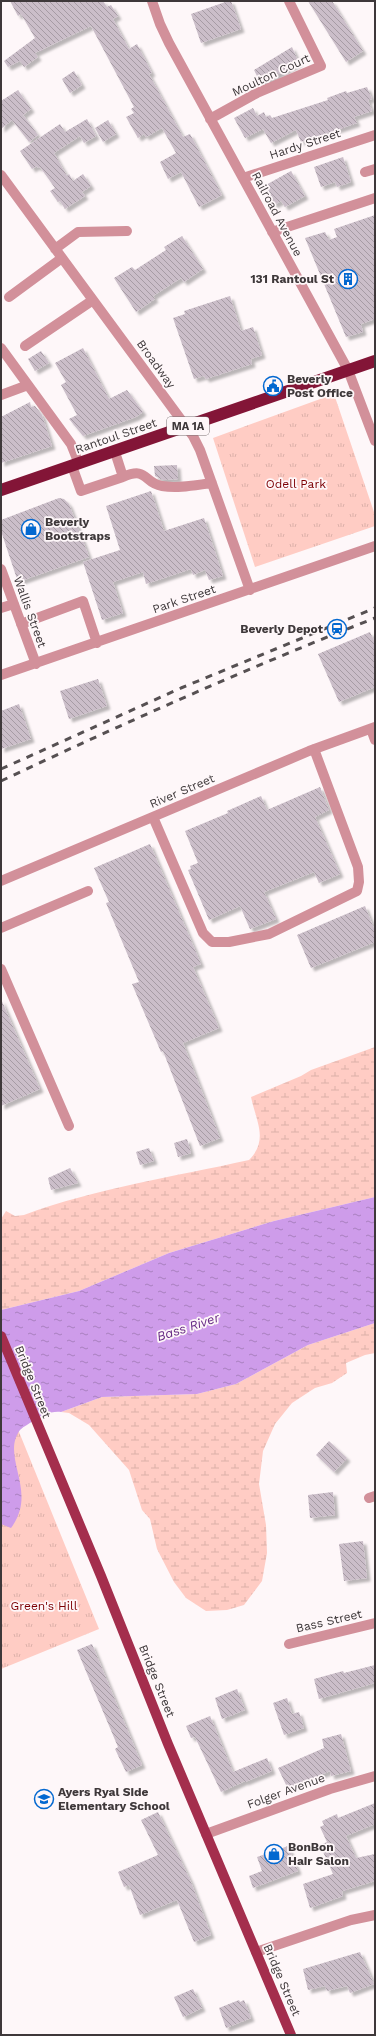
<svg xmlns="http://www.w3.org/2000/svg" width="376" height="2036" viewBox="0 0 376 2036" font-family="'Work Sans',sans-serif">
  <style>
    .wetland { fill: url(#wetland-marsh) }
    .park { fill: url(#park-tufts) }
    .water { fill: url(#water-ripples) }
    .building { fill: url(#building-back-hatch); filter: url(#shadow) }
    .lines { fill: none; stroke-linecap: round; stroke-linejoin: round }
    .minor { stroke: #d2909a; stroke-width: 10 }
    .major { stroke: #a42e4d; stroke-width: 10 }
    .highway { stroke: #831537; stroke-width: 12 }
    .rail { stroke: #565052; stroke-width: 3; stroke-dasharray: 7 7; stroke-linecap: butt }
    .labels { text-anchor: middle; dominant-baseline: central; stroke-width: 3.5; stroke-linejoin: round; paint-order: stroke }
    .shield { fill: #fef7f9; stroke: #787173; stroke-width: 1 }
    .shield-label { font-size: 11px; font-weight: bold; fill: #3e383a }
    .street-label { font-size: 12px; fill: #3e383a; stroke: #fef7f9 }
    .poi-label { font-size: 12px; font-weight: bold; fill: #3e383a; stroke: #fef7f9; text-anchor: start }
    .park-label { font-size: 12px; fill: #7c0004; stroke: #fef7f9 }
    .water-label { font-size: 13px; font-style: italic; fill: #672a85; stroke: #fef7f9 }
  </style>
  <defs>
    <pattern id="wetland-marsh" width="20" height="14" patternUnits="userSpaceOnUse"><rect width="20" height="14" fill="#ffccc4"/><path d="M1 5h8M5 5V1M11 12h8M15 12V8" fill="none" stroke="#dcb0a9"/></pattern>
    <pattern id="park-tufts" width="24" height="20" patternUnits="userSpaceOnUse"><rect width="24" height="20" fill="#ffccc4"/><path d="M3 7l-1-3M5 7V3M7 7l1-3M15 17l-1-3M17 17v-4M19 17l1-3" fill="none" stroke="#dcb0a9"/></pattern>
    <pattern id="water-ripples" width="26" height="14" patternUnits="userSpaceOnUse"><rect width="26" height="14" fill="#ce9cea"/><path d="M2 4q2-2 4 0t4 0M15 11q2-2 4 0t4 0" fill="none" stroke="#a980bf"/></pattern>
    <pattern id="building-back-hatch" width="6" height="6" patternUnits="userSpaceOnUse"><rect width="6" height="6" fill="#cbbec9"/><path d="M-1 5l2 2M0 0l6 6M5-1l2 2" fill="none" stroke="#a69ba4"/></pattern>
    <filter id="shadow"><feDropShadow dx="3.5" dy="3.5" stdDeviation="1" flood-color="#0004"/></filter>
  </defs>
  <rect width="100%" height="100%" fill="#fef7f9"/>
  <path class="wetland" d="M375,1047V1197L274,1221L169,1253L79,1291L1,1310V1219L6,1211L15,1216L24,1215C97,1188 173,1177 249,1160C269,1140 256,1121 251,1097L301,1076L311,1070Z
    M375,1323V1353L365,1355L346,1363L347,1373L332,1383L315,1388L292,1403L275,1424L263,1451L259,1484L266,1525L267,1553L262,1581L244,1605L227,1610L206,1611L186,1598L174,1582L157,1549L150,1519L142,1510L129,1470L89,1425L69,1413L61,1412L102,1397L197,1394L236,1384L308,1345Z"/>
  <path class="park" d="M334,394L375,515V526L255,567L213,438Z
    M15,1422L99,1629L1,1669V1430Z"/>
  <path class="water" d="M375,1197V1323L308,1345L236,1384L197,1394L102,1397L61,1412C51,1411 41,1415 33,1421C29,1424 24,1426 20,1430C0,1457 39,1491 11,1528L1,1524V1310L79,1291L169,1253L274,1221Z"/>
  <path class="building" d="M10,1H103L107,7L111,5L118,16L113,19L129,49L137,44L152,73L149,74L183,137L190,134L222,195L199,207L181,172L168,179L160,162L176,153L162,128L146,137L144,134L138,138L126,117L134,113L131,109L134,107L91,26L35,53L38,57L24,67L20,61L8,67L4,61L35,38L21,14L18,16Z
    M228,1H231L241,29L201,43L191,14Z
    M308,1H332L363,51L346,62Z
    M292,47L299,63L261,84L254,70Z
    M74,71L82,85L70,93L62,79Z
    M367,87L372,99L368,100L372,111L354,117L357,123L301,142L296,130L271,143L263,129L245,138L234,118L253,108L257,116L264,112L266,117L270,115L272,118L328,100L327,98L346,91L347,93Z
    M18,90L31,109L23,115L38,135L29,142L12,120L1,129V101Z
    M87,119L96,136L84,143L80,136L54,153L67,176L69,174L73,181L83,174L91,186L82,192L85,196L65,209L60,201L58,202L50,191L55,188L40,167L38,168L37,166L32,169L20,151L60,124L65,132Z
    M108,120L116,134L103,142L95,128Z
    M343,157L351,182L337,187L335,182L321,187L314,167Z
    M291,171L305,196L285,207L281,201L274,205L264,186Z
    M375,215V319L361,324L363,332L346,337L305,238L325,232L329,240L337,237L334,229Z
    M182,236L203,269L184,282L181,278L153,296L155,299L136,312L114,278L132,267L135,270L166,250L164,247Z
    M230,296L241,331L253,327L262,355L251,359L252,364L206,379L204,376L194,379L173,318L185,314L184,311Z
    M83,348L109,399L127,390L143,412L136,417L83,436L69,419L77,415L61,385L66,382L55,363Z
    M41,351L49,363L35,371L28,359Z
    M30,402L31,407L35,406L42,415L52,446L1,463V417Z
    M177,465L178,479L163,480L155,476L154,466Z
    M151,491L164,531L204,518L223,576L209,580L205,570L193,575L191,569L146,584L143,572L113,582L123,613L102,620L83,562L120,550L106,506Z
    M59,498L64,499L69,504L89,557L18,582L1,531V520Z
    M370,632L375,643V687L339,702L318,654Z
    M98,679L107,706L69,719L60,691Z
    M19,704L31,739L1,749V711Z
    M320,787L329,810L315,817L340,874L319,883L314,872L264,892L276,919L250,929L240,906L209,920L188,870L191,869L190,866L198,863L185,831L228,813L227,811L261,796L267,810Z
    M150,844L201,964L193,967L219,1028L183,1043L220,1138L200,1146L163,1051L161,1052L132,984L139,982L106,903L109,902L94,868Z
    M365,906L375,931V942L311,968L297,935Z
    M1,999L40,1089L1,1106Z
    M187,1139L191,1153L178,1157L174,1143Z
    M149,1148L154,1161L140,1165L136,1152Z
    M70,1168L78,1183L51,1190L48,1178Z
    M329,1441L347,1458L334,1472L316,1455Z
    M333,1492L335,1515L310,1518L308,1495Z
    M363,1541L367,1578L344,1581L339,1544Z
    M92,1644L142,1765L126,1772L115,1749L118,1747L77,1650Z
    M375,1665V1683L319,1699L314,1679L343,1671L344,1673Z
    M237,1689L245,1710L222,1719L215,1698Z
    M287,1698L292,1714L299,1712L304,1728L284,1735L273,1703Z
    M210,1716L233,1772L267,1758L272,1771L245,1782V1781L221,1792L195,1737L191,1738L186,1726Z
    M341,1734L351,1771L331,1776L330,1771L288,1789L278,1768L324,1748L322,1739Z
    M375,1803V1824L346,1836L356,1858L375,1854V1881L342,1891L343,1896L310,1908L303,1884L333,1874L320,1845L327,1842L320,1827L324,1825L322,1821L337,1814L338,1818Z
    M158,1812L191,1882L211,1935L194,1942L177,1900L140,1915L129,1885L124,1887L118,1872L158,1855L141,1820Z
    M288,1846L298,1871L253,1888L249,1876L262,1871L257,1857Z
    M360,1952L374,1984L350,1993L347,1986L327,1991L325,1986L308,1990L303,1969Z
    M193,1989L202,2008L183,2017L174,1997Z
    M239,2000L240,2002L244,2000L251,2018L226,2028L219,2008Z"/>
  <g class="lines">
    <path class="minor" d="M152,1L160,24L169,43L348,370L375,441
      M210,119L257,93L321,66L289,1
      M365,172L375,169
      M1,175L193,436L200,450L250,590
      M243,178L375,135
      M272,232L375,198
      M55,249L78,232L127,231
      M9,297L62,258
      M25,346L93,300
      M1,348L28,385
      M1,395L28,385L71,444L79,464
      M72,466L81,491L123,477L115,452
      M123,477C148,466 143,483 162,486C178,489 196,485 212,483
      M1,569L36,664
      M1,608L14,604
      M21,624L83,601L97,643
      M1,675L375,546
      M371,729L375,740
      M153,817L203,933L212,942H229L269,934L357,891L359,882L358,867L314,749
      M1,881L309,751L375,727
      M1,928L88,891
      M1,969L69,1126
      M369,1498L375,1496
      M289,1644L375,1623
      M206,1834L330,1789L375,1776
      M256,1952L351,1920L375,1915"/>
    <path class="major" d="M1,1336L101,1576L168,1744L291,2035"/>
    <path class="highway" d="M1,490L375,361"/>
    <path class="rail" d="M1,769L181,688L375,608
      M1,781C124,723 248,668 375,618"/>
  </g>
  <defs>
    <g id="building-ring" transform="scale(1)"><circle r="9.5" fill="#fef7f9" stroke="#0368d0" stroke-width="1.5"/><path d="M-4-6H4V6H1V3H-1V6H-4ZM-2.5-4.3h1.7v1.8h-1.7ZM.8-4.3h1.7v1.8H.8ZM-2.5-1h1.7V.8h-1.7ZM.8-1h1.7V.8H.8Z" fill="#0368d0"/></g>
    <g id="civic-ring" transform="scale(1)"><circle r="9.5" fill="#fef7f9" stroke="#0368d0" stroke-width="1.5"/><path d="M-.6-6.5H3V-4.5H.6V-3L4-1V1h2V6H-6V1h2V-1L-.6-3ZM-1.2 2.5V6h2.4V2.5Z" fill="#0368d0"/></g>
    <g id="shop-ring" transform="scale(1)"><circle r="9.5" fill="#fef7f9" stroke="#0368d0" stroke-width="1.5"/><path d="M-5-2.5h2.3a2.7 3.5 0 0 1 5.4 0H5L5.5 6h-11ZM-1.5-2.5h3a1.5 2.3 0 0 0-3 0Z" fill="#0368d0"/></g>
    <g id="station-ring" transform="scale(1)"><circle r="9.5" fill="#fef7f9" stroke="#0368d0" stroke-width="1.5"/><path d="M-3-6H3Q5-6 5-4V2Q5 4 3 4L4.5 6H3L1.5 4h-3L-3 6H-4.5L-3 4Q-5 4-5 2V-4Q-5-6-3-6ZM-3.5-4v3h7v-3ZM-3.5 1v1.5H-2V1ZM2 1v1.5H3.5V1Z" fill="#0368d0"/></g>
    <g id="school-ring" transform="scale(1)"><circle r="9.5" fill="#fef7f9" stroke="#0368d0" stroke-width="1.5"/><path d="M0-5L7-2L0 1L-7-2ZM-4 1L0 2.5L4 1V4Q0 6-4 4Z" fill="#0368d0"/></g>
  </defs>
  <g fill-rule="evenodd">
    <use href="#building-ring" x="348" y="279"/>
    <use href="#civic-ring" x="273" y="386"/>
    <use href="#shop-ring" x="31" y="529"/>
    <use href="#station-ring" x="337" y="629"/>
    <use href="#school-ring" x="44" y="1799"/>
    <use href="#shop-ring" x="274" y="1854"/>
  </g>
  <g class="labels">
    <rect class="shield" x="167" y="417" width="42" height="18" rx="3"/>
    <g class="shield-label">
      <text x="188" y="426">MA 1A</text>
    </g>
    <g class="street-label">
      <text transform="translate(271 75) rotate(-25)">Moulton Court</text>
      <text transform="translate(305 144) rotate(-18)">Hardy Street</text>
      <text transform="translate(277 214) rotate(62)">Railroad Avenue</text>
      <text transform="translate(156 364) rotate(54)">Broadway</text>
      <text transform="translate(116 436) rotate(-19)">Rantoul Street</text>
      <text transform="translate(184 599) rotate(-19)">Park Street</text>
      <text transform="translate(30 612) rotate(70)">Wallis Street</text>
      <text transform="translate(182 791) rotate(-23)">River Street</text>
      <text transform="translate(33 1382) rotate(68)">Bridge Street</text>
      <text transform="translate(329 1621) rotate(-13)">Bass Street</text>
      <text transform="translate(157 1681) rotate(68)">Bridge Street</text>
      <text transform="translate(286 1791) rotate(-20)">Folger Avenue</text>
      <text transform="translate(282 1980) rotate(67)">Bridge Street</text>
    </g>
    <g class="poi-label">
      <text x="334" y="279" text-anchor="end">131 Rantoul St</text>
      <text x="287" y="379">Beverly<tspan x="287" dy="14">Post Office</tspan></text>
      <text x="45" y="522">Beverly<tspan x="45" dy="14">Bootstraps</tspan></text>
      <text x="323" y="629" text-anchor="end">Beverly Depot</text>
      <text x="58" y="1792">Ayers Ryal Side<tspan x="58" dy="14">Elementary School</tspan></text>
      <text x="288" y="1847">BonBon<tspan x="288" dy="14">Hair Salon</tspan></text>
    </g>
    <g class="park-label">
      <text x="296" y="484">Odell Park</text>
      <text x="44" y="1606">Green's Hill</text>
    </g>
    <g class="water-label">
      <text transform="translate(188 1327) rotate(-18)">Bass River</text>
    </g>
  </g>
  <rect width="376" height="2036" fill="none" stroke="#3e383a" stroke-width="4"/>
</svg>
